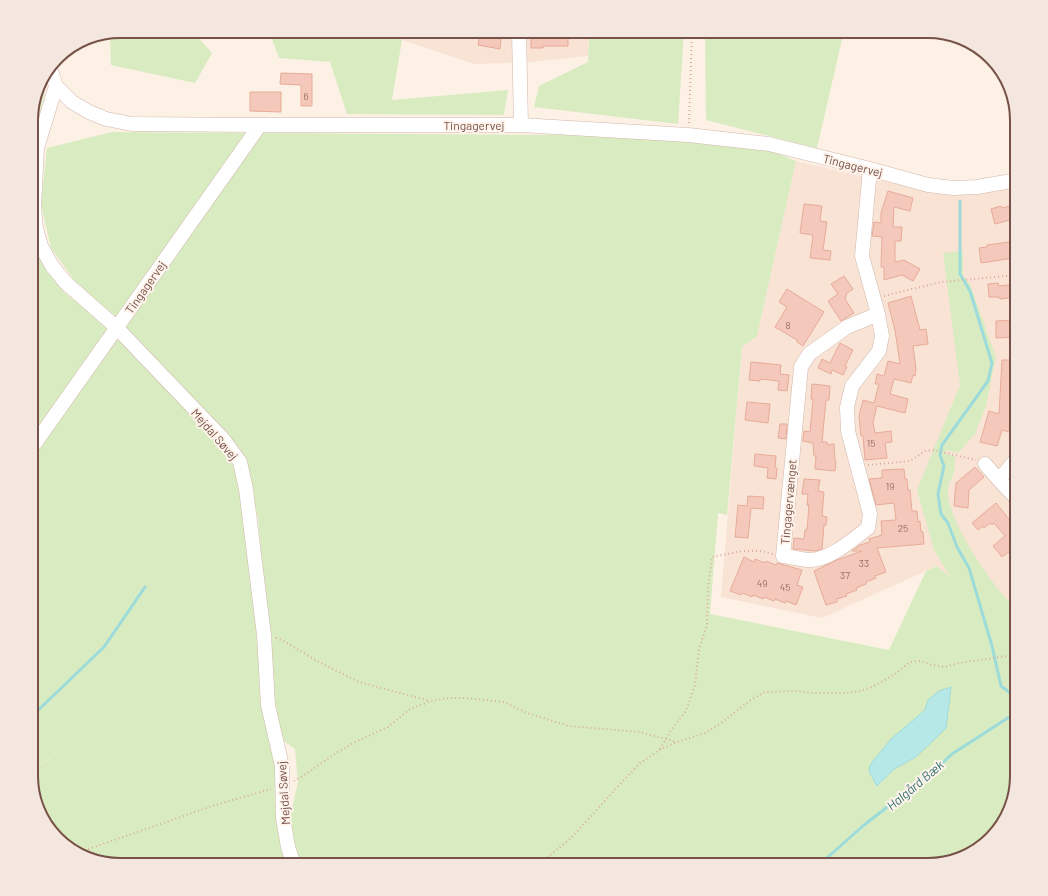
<svg xmlns="http://www.w3.org/2000/svg" width="1048" height="896" viewBox="0 0 1048 896" font-family="Barlow,sans-serif">
  <style>
    .residential { fill: #f8e3d5 }
    .green { fill: #d9ecc1; fill-rule: evenodd }
    .water { fill: #b7e8e8; stroke: #9ddbdb }
    .lines { fill: none; stroke-linecap: round; stroke-linejoin: round }
    .stream { stroke: #9ddbdb; stroke-width: 3 }
    .building { fill: #f4c8ba; stroke: #e8ab99 }
    .minor-casing { stroke: #d2b8ac; stroke-width: 15 }
    .path { stroke: #daab9d; stroke-width: 2; stroke-dasharray: 1 3; stroke-linecap: butt }
    .minor { stroke: #fff; stroke-width: 14 }
    .labels { text-anchor: middle; dominant-baseline: central; stroke-width: 4; stroke-linejoin: round; paint-order: stroke }
    .number-label { font-size: 10px; fill: #977064 }
    .street-label { font-size: 12px; fill: #785248; stroke: #fff4ec }
    .water-label { font-size: 13px; font-style: italic; fill: #387676; stroke: #fff4ec }
    .rim { fill: none; stroke: #785248; stroke-width: 2 }
  </style>
  <rect width="100%" height="100%" fill="#fdf0e4"/>
  <path class="residential" d="M358,31H588V56L531,62L474,64L402,40Z
    M796,161L945,195L1017,187V636L937,566L822,618L721,597L742,347L757,336Z"/>
  <path class="green" d="M120,31H192L212,53L195,83L111,65L110,33Z
    M269,31H358L402,40L392,100L508,90L504,115L347,114L330,62L279,58Z
    M589,31H684L678,124L534,107L539,86L588,62Z
    M705,31H844L817,148L706,120Z
    M43,77L45,91L31,151V114L40,81Z
    M112,132L538,135L575,134L685,141L769,150L796,161L757,336L742,347L727,515L718,513L710,614L889,650L926,571L937,566L950,577L934,550L917,490L960,385L943,253L963,251V276L970,284L996,357L986,406L975,434L958,453L947,450L946,454L955,456C955,461 955,467 954,472C952,481 947,483 948,494C950,524 994,589 1016,609L1010,627L1017,634V776L1010,810L995,835L962,858L928,865H300L294,847L290,818L298,782L295,749L281,739L275,708L258,518L245,460L76,283L51,248L41,204L47,148ZM939,691L916,757L894,769L878,786L869,771L870,765L891,739L925,710L928,700Z
    M31,234L36,254L64,292L120,338L229,454L240,479L252,581L259,661L278,762L290,865H120L86,858L61,843L40,815L31,782V772L64,748L31,771Z"/>
  <path class="water" d="M951,687L946,728L916,757L894,769L877,786L869,771L870,765L891,739L925,710L928,700L939,691Z"/>
  <g class="lines">
    <path class="stream" d="M960,201V274L970,291L992,363L988,381L942,445L940,455L944,466L938,494L941,514L948,523L957,547L969,568L992,646L1001,686L1017,698
      M31,717L104,647L145,587
      M819,865L864,825L935,770L952,754L1017,712"/>
  </g>
  <path class="building" d="M481,31H496L495,37L501,38L500,49L478,45Z
    M543,31H568V46H543V48H531V38H543Z
    M281,73L312,74V106H301V85L280,84Z
    M250,92H281V112L250,111Z
    M888,191L913,198L910,211L894,207L893,227H902L901,241H895V262L904,260L920,269L913,281L902,275L884,280V267H881L882,237L872,236L874,222L881,223V213Z
    M804,204L822,206L820,221L827,222L823,250L831,251L830,260L810,258L813,235L800,233Z
    M1017,204V218L995,224L991,209L1001,206L1002,208Z
    M1017,241V254H1014V258L981,263L979,248L987,247V245Z
    M844,276L853,289L847,293L845,299L854,313L841,321L828,301L838,294L831,284Z
    M998,283L999,286L1017,284V297L1000,299L999,297H989L988,284Z
    M787,289L824,312L803,346L797,342V340L775,327L787,307L779,302Z
    M911,296L920,330L926,329L928,344L913,346L916,369L915,376L913,375L911,383L894,379L890,394L908,399L905,413L877,406L873,422L875,433L891,431L892,442L885,443L887,458L865,460L863,436H861L859,416L863,400L874,403L879,384H875L877,374L884,376L888,361L900,364L895,330L888,303Z
    M1014,320V322H1017V337L996,338V321Z
    M840,343L853,350L845,366L847,367L843,375L832,370L831,374L818,368L822,359L830,363Z
    M1002,360H1015V371H1017V416L1013,433L1002,430L997,446L980,442L989,411L999,414Z
    M751,362L781,365L780,374L789,375L787,391L778,390L779,381L760,379V381L749,380Z
    M812,384L830,386L829,400H826L822,442H827L828,445L834,444L835,461H836L835,471L815,469L816,456H814L813,443L803,441L804,431L810,432L813,399H811Z
    M747,402L770,404L768,423L745,420Z
    M780,424H787L786,439L778,438Z
    M755,454L776,456L775,468H777L776,479L767,478L768,468L754,466Z
    M975,467L984,477L969,490L968,508L954,506L956,483Z
    M904,469L905,479H907L908,490H910L912,511H917L918,522L920,521L921,532H923L924,544L877,548L886,572L875,576L876,578L866,582V584L856,588L857,590L846,594L847,596L837,599V602L826,605L814,571L837,560L862,551H852L860,545L870,542L869,539L882,535L881,521L896,520L894,503L876,505L869,479L882,478V470Z
    M804,479L820,480L818,491L824,492L822,516L827,517L826,525H824L822,549L816,551L793,549L794,538L804,539L805,530H807L809,505H807L808,494H802Z
    M748,496L764,497L763,509L751,508L748,538L735,537L738,505L747,506Z
    M996,503L1009,519L1011,517L1017,525V548L1010,553L1009,552L1002,557L993,546L1005,536L994,523L992,525L990,523L984,528L983,526L978,530L972,523Z
    M744,557L754,562L755,559L765,563L766,561L776,565L777,563L802,570L797,585L803,587L796,605L786,601L785,603L775,599L774,601L764,597L763,599L753,595L752,597L742,593L741,595L730,591Z"/>
  <g class="lines">
    <g class="minor-casing">
      <path id="minor" d="M519,31L521,125
        M50,68L56,86L72,102L89,112L106,119L132,124L260,125H521L688,135L769,144L870,169L928,185L953,188L977,187L1017,180
        M56,86L37,148L34,207L36,228L41,246L52,266L65,282L116,327L224,440L240,462L246,489L264,635L268,705L282,766L283,818L288,847L294,865
        M870,169L862,256L878,314L882,336L879,351L852,386L847,407L848,431L870,514L868,528C852,540 829,561 808,560C800,559 791,557 783,556L801,367L809,354L847,327L878,314
        M31,449L260,125
        M985,464L999,480
        M1017,499L999,480L1017,458"/>
    </g>
    <path class="path" d="M689,123L692,31
      M884,296L941,282L1017,275
      M868,465L910,461L925,451L933,450L976,460
      M276,638L282,640L317,661L359,682L430,701
      M660,749L672,729L686,711L695,685L699,649L707,625L708,589L712,557L742,551H760L773,554
      M294,781L309,772L333,755L355,742L388,727L410,709L431,701L449,698H466L504,702L527,713L569,726L640,732L677,742
      M77,853L215,805L271,789
      M538,865L571,838L622,782L639,764L659,750L677,742L705,733L721,723L752,699L765,692L795,691L814,693H845L861,691L874,686L895,674L910,662L920,661L932,665L945,667L959,663L1007,656L1017,659"/>
    <use href="#minor" class="minor"/>
  </g>
  <g class="labels">
    <g class="number-label">
      <text x="306" y="96">6</text>
      <text x="788" y="325">8</text>
      <text x="871" y="443">15</text>
      <text x="890" y="486">19</text>
      <text x="903" y="528">25</text>
      <text x="864" y="563">33</text>
      <text x="845" y="575">37</text>
      <text x="762" y="583">49</text>
      <text x="785" y="587">45</text>
    </g>
    <g class="street-label">
      <text x="474" y="125">Tingagervej</text>
      <text transform="translate(853 165) rotate(14)">Tingagervej</text>
      <text transform="translate(145 287) rotate(-55)">Tingagervej</text>
      <text transform="translate(215 434) rotate(49)">Mejdal Søvej</text>
      <text transform="translate(788 502) rotate(-85)">Tingagervænget</text>
      <text transform="translate(283 793) rotate(-94)">Mejdal Søvej</text>
    </g>
    <g class="water-label">
      <text transform="translate(915 785) rotate(-40)">Halgård Bæk</text>
    </g>
  </g>
  <path d="M0 0H1048V896H0ZM120 38H928A82 82 0 0 1 1010 120V776A82 82 0 0 1 928 858H120A82 82 0 0 1 38 776V120A82 82 0 0 1 120 38Z" fill="#f4e7df" fill-rule="evenodd"/>
  <path class="rim" d="M120 38H928A82 82 0 0 1 1010 120V776A82 82 0 0 1 928 858H120A82 82 0 0 1 38 776V120A82 82 0 0 1 120 38Z"/>
</svg>
